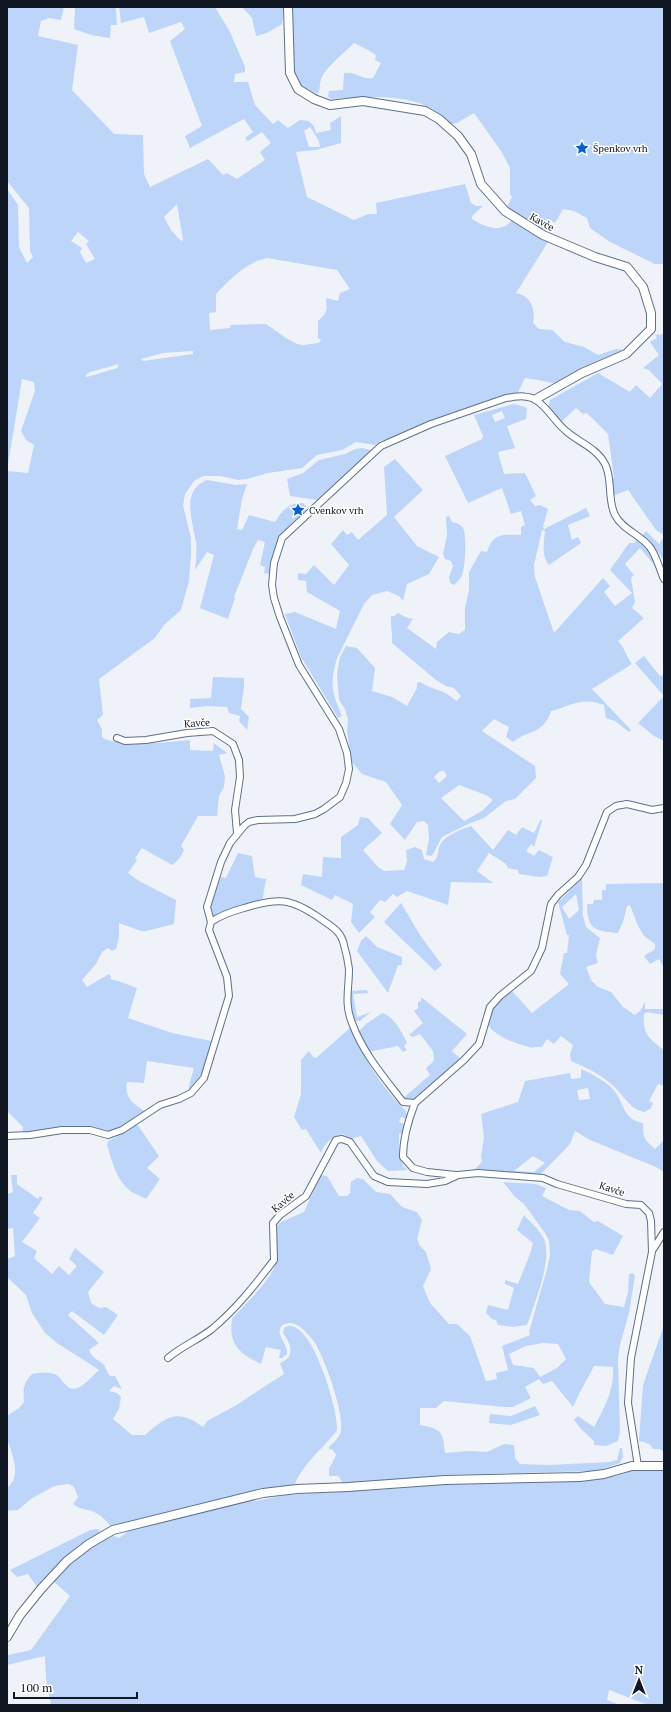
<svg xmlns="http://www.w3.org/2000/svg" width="671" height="1712" viewBox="0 0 671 1712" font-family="'PT Serif',serif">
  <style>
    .green { fill: #bcd5f9; fill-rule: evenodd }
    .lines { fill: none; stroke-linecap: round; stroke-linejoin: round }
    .minor-casing { stroke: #5d708a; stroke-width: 8 }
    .tertiary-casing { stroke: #5d708a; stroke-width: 10 }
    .minor { stroke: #fff; stroke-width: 6 }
    .tertiary { stroke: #fff; stroke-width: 8 }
    .labels { text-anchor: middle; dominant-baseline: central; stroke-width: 3; stroke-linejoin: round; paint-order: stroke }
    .poi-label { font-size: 10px; fill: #101722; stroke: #fff; text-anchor: start }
    .street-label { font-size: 10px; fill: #101722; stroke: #fff }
  </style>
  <rect width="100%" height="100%" fill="#eff3f9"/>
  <path class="green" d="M7,7H64L61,20L49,18L41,21L38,36L78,45L72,90L114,134L143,135L144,174L150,187L208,159L223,175L227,173L237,179L265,160L260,152L271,143L262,132L248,141L245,138L253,132L244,119L190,148L185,136L202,126L170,41L185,29L181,22L149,33L144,17L121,23L119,7H215L230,32L245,67V72L235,74L234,82H248L255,105L273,124L278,120L288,128L300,120L309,121L314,126L316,133L331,130L330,123L341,116V143L316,150L296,152L307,197L354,220L368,214H377L376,203L465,184L471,203L476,206H483L472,216V219C485,227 502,234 512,220L524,228L529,229L548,242L516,293C531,296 536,309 533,323L539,329L552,330L565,342L584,347L598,355L616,349L625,350L561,387C551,381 537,380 525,378L515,399L408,430L392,438L380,441L375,445L356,442L342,450L317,455L302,468L268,473L247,479L238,480L220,476H203L194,481L185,494L183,505L191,538V554L189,581L181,610L164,625L155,638L99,679L103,715L97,720L102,729V737C116,748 171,742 190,740V750L213,751L214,743L227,753L219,755L225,776L224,787L219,796L217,816H198L181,846L184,850C181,857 178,861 172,865L142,848L135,858L137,860L128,873L139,881L176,900L174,924L146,931H141L119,923V937L116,949L112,951L108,948L102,952L96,964L82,980L87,987L109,974L111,977L110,979L118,981L137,988L128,1018L172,1033L211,1041C205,1060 204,1077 189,1091V1085L194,1068L147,1061L144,1083L127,1082C124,1099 134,1104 146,1112L112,1132L69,1131L22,1135L23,1127L7,1111V189L18,205L19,247L27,263L33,257L30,251L29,208L7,181ZM310,127L319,141L320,147H309L304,131ZM177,204L183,240L181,241L171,230L164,217ZM78,232L89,241L86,244L95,259L86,263L80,252L82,248L71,241ZM267,258L337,270L350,289L340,293L338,301L326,298C327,311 328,312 318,321V339H321L319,343L303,345L297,344L286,338L266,324L230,325V328L210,330L209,313L216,312V294C229,280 248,261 267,258ZM193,351V354L143,361L141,359L163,353ZM119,364L117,368L87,377L85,376L90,372ZM22,379L34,382L35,391L21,431L26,440L34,445L28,473L7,471Z
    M75,7H116L117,25H111L110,38L91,35L74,29Z
    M242,7H285L282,24L267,33L256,36L252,18Z
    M291,7H664V264H655L610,242L590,228L587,218L574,211L563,209L555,223L548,219L541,232L506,209L512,197L510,194V168L501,151L474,113L457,123L451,124C445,119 439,113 432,109C405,93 362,97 332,99L328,97L329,91L343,90L344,73C356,71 361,80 373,78L381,63L375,60L376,55L368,50L354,43C345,52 325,68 321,79C319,85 321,92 315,97L298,85L293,74Z
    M664,334V535L656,530L628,490L610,497L609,487L614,477L608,434L587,413L583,414L576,408L556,427C547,415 547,414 550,400L598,373L630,392L636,385L650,398L662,384L649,370L643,368L659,355L650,342L657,338L655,335Z
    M514,404L525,407L527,409L526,419L507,426L515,448L498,452L504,474L525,473L536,496L530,500L535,506L540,505L548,509L543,527L544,529L586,508L590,516L568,525L572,540L578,537L581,543L549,565C541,555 544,543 545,531L542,530L534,565L535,577L554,633L603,578L610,586L604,592L615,606L632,593L610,570L629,543H635L636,539L651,552L663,567L664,577L640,548L625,564L634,575L631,578L635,602L632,608L644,618L618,641C625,648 626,656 632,664L592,689L631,730L629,732L615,721L606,718L604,705C581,696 571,706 551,711C543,735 529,729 513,742L506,737L509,727L494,719L482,731L535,766L536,778L515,799L506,801L484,818L468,824L442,837L432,856L426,855L429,839L428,825L424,821L417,822L405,840L390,824L402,805L386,782L362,774L352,762L347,732L348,720L345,709L339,700L337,675L340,657L346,646L357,648L375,668L372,691L392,697L407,706L417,688V683L421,682C427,687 433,688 441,691C447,693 452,698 457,701L461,696L454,688L446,686L436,680L392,643C393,633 390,625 391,616H394L398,613L405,617L413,619L407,628L436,649L437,642L449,632L459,634L465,630V608L469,590V572L481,551L487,552C494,532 503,535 521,535V527L525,525L521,511L511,514L502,488L468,503L445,456L482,439L483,436L474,415ZM502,411L505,418L495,422L492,415ZM440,771H444L447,776L439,783L434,777ZM459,785L486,795L493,800L482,811L464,821L441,798Z
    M362,448L371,450L372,453L318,500L290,496L287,479L303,473L319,460L345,454L355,449Z
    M395,459L423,490L394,517L417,546L439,557L429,574L407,584L403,601L399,596L387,591L372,595L364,604L337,658C333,672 330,686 336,701C338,706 340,711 342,716L338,718L301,657L285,614L295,612L336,629L340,611L307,592L306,581L298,580V573L306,574L314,565L334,585L349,565L331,544L343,530L347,535L352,532L358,540L387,515L384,467Z
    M207,480L236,485L247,484L242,499L237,529L242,530L249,515L275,522C281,511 289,503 303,503L306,506V510L289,526L277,545L269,574L264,573L265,567L260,565L265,542L258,540L253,549L234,597L235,598L228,619L200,608L214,555L207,552L195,570C196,561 197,552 196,543C193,521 180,490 207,480Z
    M449,516L452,522C456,523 461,524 463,528C467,534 465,564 463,572C462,578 458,581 454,585L450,583L449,577L453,566L451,561L445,559L443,554L447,535L446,517Z
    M646,531L659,544L664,537V560L649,541L642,536Z
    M644,656L660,676L664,675V741L654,736L638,723L664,696L635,663Z
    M213,677L244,678V687L241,709L249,717L247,730L239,721L240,716L229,713L227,707L207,706L190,708V699L211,698Z
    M360,817L368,818L382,833L363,850L378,867L384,871L404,870L407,861L406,850L415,847L422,850L424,859L433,862C439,858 437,851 440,845C446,834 461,830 471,826L493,850L508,830L516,835L522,827L534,833L541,819L542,821L534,847L531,844L526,851L534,856L539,850L553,857L547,876L539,877L519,874L518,870L508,868L506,864L489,853L477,871L493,883L451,882L448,905L407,891L397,897L393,894L385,902L380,900L370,912L375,917L359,933L351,922L353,904L335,895L332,900L301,885L303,874L322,877L323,857L341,858V837L358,825Z
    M238,853L252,856L255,877L266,879L262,903L219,916H214C204,907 217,888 221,877L226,878Z
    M582,879L583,916L586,927L600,938L596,955L598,963L586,967L591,980L598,987L611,992L623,1007L635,1015L640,1011L645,1002V1009H664V1015L647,1012L644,1014C642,1033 649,1039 664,1050V1086L658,1084L649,1101L653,1103L651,1108L645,1112C629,1110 623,1093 610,1083C598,1073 585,1067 571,1061L570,1054L573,1045L561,1036L554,1044L547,1039L542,1047H534L532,1048C517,1044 496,1037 488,1025C491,1006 498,1002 512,991L532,1013L569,984L560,974L564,953H567L569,935H567L558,902ZM576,894L579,910L569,919L562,907Z
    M664,883L663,966L659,959L650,964L644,956L655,949V944L644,936L638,926L630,905L627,906L623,922L618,933C595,931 587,930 587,904H593L594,900H602V890H606V884Z
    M401,903L420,935L442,965L435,971L384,922Z
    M366,936L377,947L402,957V965H398L388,993L357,951L361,941Z
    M367,990L368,993L353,994L357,1017L371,1012L360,1021H355L351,1013L349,991Z
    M421,997L467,1034L452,1051L462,1060L414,1102L402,1099L430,1075L426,1068L434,1061L433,1051L420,1034L413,1037L409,1035L423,1023L414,1011L418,1008V1002L421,1001Z
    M382,1013C393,1015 403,1034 407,1043L404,1046L407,1050L403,1052L398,1046L368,1052L359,1031L366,1024Z
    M351,1027C363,1058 382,1088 406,1111L407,1119L401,1117L399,1122L404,1124L402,1133L399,1134V1151L403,1166L408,1170L388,1171L377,1161L361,1136L351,1139L343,1134C332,1137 325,1142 321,1153L306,1129L302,1130L294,1117L301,1094V1060L309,1051L313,1057L316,1058Z
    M581,1069C591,1073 603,1080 611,1087C625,1101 621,1119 643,1123C643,1138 644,1139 655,1149L664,1140V1172L656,1167L590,1140L575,1131L570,1144L540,1175L494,1172L475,1169L482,1162L481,1156L484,1137L481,1114L518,1102L525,1081L570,1073L571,1079L581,1078ZM588,1088L590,1099L579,1100L577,1090ZM533,1156L545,1163L534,1172L514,1171Z
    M137,1124L159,1156L147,1168L160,1179L146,1199C141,1196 134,1194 129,1190C116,1179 112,1161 107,1145L108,1141L126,1132Z
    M11,1175H17V1184L38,1199L40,1196L43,1198L33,1213L40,1218L22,1242L37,1251L34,1258L52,1274L59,1266L69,1275L77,1266L69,1259L75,1248L104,1272L88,1292L91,1303L99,1308L106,1307L118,1315L104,1335L72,1311L68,1315L99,1343L89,1350C93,1359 97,1359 103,1364C106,1367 107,1373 110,1376H115L122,1389L114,1386L109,1391L117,1393L121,1397L119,1409L113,1419L132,1435H145C166,1416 178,1408 203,1427L207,1421L235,1406L284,1374L280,1363C296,1357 291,1344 283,1333L284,1328C310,1311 339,1412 337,1430C323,1449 303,1463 294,1486L261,1490L152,1516L112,1528C108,1523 103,1517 98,1514C89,1508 82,1511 73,1504L78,1497L74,1487L69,1484L54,1486L31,1499L18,1510L7,1511V1488C23,1476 11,1453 7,1438C6,1431 7,1423 7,1416L19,1408L24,1402C23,1390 23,1383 32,1374C39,1373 47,1372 54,1374C59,1375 61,1380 65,1384C75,1398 90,1378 99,1370L57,1343L45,1333L32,1313L26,1295L7,1277V1259L15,1256L13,1228L7,1229V1194L13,1192Z
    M320,1175L327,1176L339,1196H347L350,1193L351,1182L357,1178L363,1179L376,1192L390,1194L402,1207L417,1212L422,1220L417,1239L420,1246L426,1252L431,1269L423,1286L430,1303L449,1324H457L470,1336L486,1381L497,1379L496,1373L508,1370L502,1346L530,1335L529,1332L547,1269L550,1255L549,1241L545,1233L524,1204L515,1197L503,1182L536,1184L546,1188L542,1196L569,1210L580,1211L594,1222L598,1221L623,1236L613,1255L596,1249L592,1252L589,1282L605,1304L624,1307L628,1292L629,1274L633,1273L635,1276L629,1313L620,1345L618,1358L620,1432L618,1441L606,1446L594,1445V1441L581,1429L574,1420L578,1416L594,1427C604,1409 615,1388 613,1367L594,1366L579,1394L573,1407L552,1381L543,1384L539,1379L525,1387L531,1398L513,1407H504L444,1401L436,1408H420V1425C442,1429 443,1432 445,1453L469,1451L487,1452L504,1444L514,1445L515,1458L520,1464L549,1465L609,1462L617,1460L620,1448H622L623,1457L620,1463L596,1471L444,1475L406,1480L346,1483H343L338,1476H329V1469L336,1455L333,1450L328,1448C332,1444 338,1439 340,1434C347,1419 323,1353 313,1340C307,1333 299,1323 290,1323C286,1323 281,1325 280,1329C277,1336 288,1344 287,1354L282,1358H279L281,1350L266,1347L261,1364C240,1354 228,1344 232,1319C246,1302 274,1279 277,1258C278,1247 273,1238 275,1227L281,1222L304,1212ZM543,1343L558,1344L566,1359L557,1368L540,1377L534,1368L513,1365L509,1354L526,1346Z
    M524,1215C530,1222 540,1230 544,1239C553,1260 534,1304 527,1325L513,1327L498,1325L496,1320L492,1319L486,1313L488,1305L508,1310L514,1288L505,1284V1280L518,1284L530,1254L533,1243L517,1230Z
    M664,1325V1452L660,1449H653C650,1443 645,1442 639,1441L643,1385Z
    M535,1406L540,1415L511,1425L489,1423L490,1414L511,1416Z
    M645,1469L664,1470V1705H648L609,1690L607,1700L620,1705H51L46,1680L45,1656L7,1665L8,1655L31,1650L70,1596L53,1581C70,1562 90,1548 113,1536L119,1538L130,1530L228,1506L287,1495L388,1489L444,1484L506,1482H579L617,1476L635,1470Z
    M97,1529L100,1530L98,1534L79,1545L37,1587L28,1574L17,1577L10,1570L90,1530Z"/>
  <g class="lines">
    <g class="minor-casing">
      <path id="minor" d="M117,738L125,741L146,740L187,733L213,731L233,744L239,760L240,777L235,810L237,833
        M211,922L207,907L221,862L230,843L244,826L249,822L258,820L295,819L315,814L324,809L340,797L346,783L349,769L347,753L339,729L299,665L280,617L274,598L272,585L274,563L282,538L381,446L431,424L506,398C515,397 527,394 536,400C548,408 555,422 566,431C578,442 597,448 605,464C613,479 607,499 615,515C622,529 639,534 649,546C656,554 659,568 664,579
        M415,1103C408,1121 403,1138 403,1157L413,1168L427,1172L456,1175
        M7,1136L30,1135L62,1130H90L108,1135L122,1130L160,1105L179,1099L191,1093L204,1078L229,996L227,977L209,930L211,922C221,915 233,911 244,908C279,897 291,898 321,919C332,927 341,931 344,945C346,952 348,961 349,969C349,990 344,1003 352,1023C363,1053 383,1076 403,1102L415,1103L464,1060L479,1044L490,1007L500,996L531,971L542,948L551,904L558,895L578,877L586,865L607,812L616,806L627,804L652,810L664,808
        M652,1251L664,1232
        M168,1358C182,1346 198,1340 212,1329C236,1309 255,1285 274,1260L273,1223L280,1215L306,1196L336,1140L342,1139L350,1142L374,1176L388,1182L427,1184L445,1181L458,1175L478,1173L543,1178L557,1184L626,1204L641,1205L649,1213L651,1221L652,1252L631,1358L628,1403L638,1466"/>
    </g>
    <g class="tertiary-casing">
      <path id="tertiary" d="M288,7L290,73L298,89L314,99L330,105L363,101L425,111L439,119L458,136L471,154L481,184L505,211L543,235L595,257L627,267L643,287L651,313V329L626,354L582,373L536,399
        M7,1637L20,1615L41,1589L67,1561L89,1544L113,1530L263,1493L297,1489L348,1487L445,1480L580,1477L604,1474L632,1466H664"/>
    </g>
    <use href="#minor" class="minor"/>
    <use href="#tertiary" class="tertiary"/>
  </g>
  <defs>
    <g id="sight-bare" transform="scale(1.08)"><path d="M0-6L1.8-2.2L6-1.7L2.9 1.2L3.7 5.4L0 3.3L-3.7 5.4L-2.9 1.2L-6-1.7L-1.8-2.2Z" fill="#0861ca" stroke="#fff" stroke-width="2.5" paint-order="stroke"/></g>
  </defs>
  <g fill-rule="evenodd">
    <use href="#sight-bare" x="582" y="148"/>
    <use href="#sight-bare" x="298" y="510"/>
  </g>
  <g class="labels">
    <g class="poi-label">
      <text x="593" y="148">Špenkov vrh</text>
      <text x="309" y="510">Cvenkov vrh</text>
    </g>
    <g class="street-label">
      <text transform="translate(542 222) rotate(29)">Kavče</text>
      <text transform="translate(197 723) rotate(-4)">Kavče</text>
      <text transform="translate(612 1189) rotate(18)">Kavče</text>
      <text transform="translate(283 1202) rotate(-40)">Kavče</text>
    </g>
  </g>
  <rect width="671" height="1712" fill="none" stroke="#101722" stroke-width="16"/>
  <g transform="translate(639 1680)" stroke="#ffffff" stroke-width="3" paint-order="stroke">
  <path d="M0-3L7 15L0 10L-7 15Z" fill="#101722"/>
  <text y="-6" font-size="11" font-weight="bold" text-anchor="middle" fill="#101722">N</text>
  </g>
  <path d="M14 1692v6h123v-6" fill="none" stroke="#101722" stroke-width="2"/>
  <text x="20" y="1692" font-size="12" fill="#101722" stroke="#ffffff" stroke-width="3" paint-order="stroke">100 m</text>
</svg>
